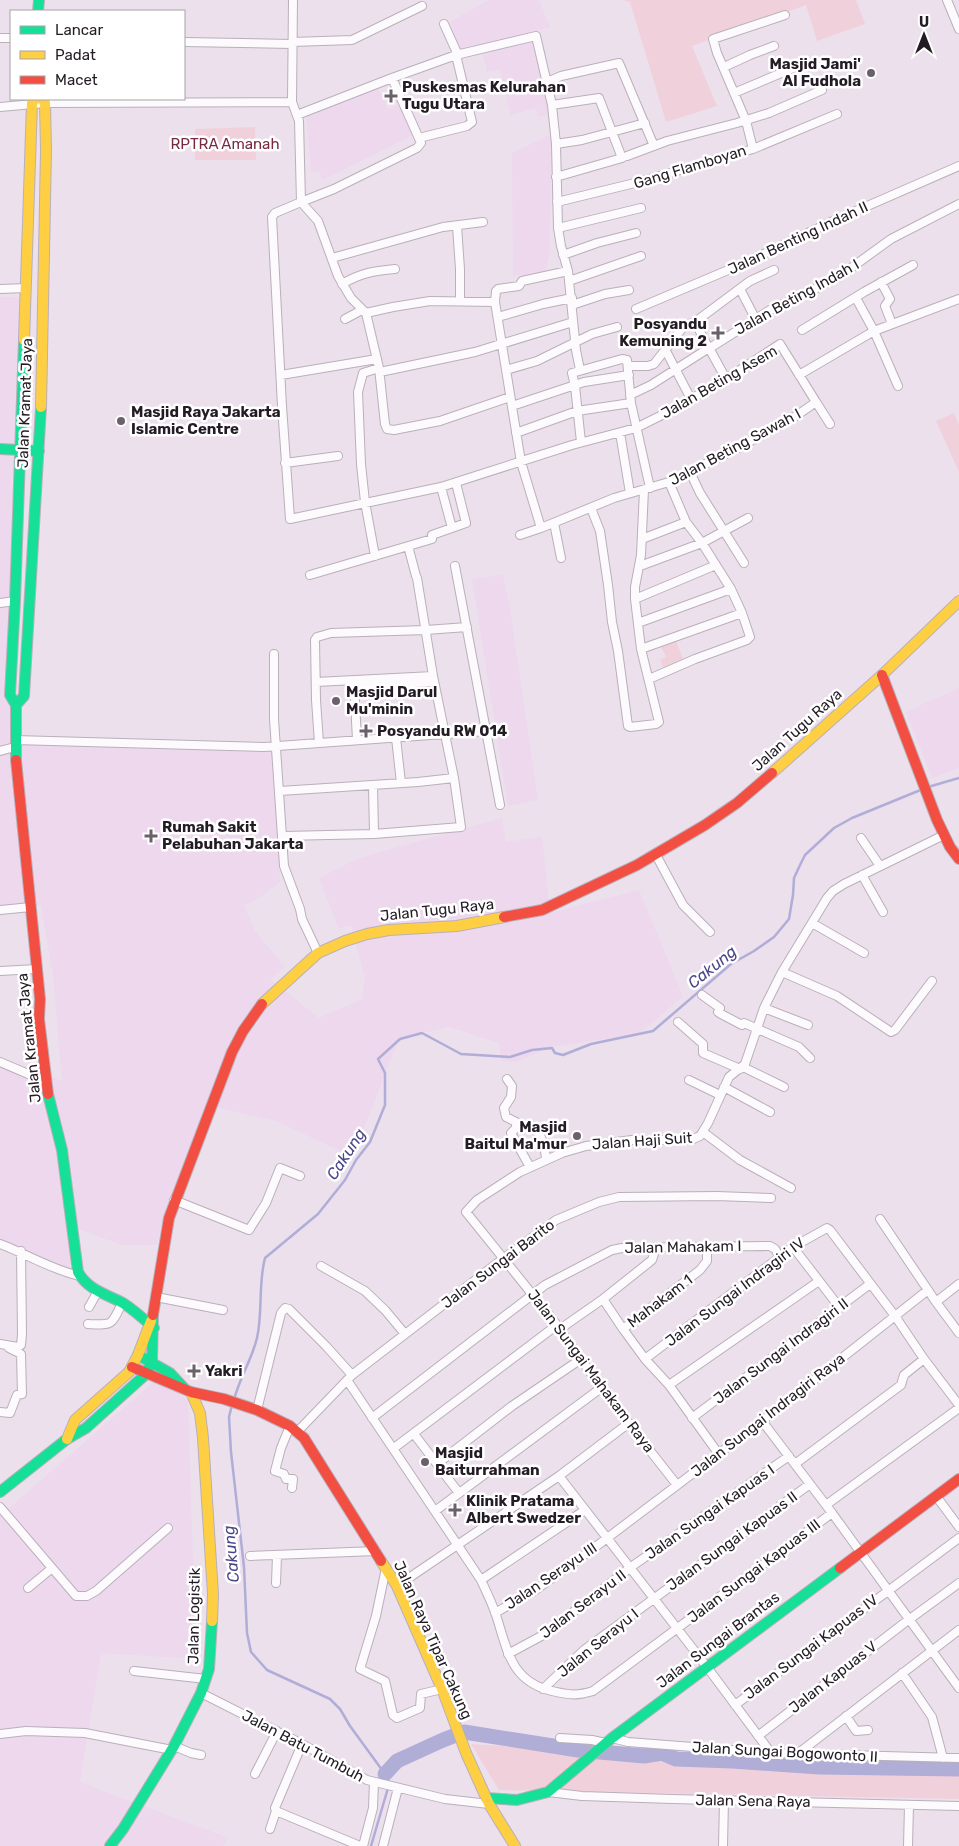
<svg xmlns="http://www.w3.org/2000/svg" width="959" height="1846" viewBox="0 0 959 1846" font-family="Rubik,sans-serif">
  <style>
    .built { fill: #edd8ee }
    .green { fill: #f0d1db }
    .lines { fill: none; stroke-linecap: round; stroke-linejoin: round }
    .stream { stroke: #b0add7; stroke-width: 2.5 }
    .river { stroke: #b0add7; stroke-width: 15 }
    .street-casing { stroke: #b9b0b9; stroke-width: 10 }
    .fast-casing { stroke: #b9b0b9; stroke-width: 12 }
    .slow-casing { stroke: #b9b0b9; stroke-width: 12 }
    .jam-casing { stroke: #b9b0b9; stroke-width: 12 }
    .street { stroke: #fcfafc; stroke-width: 8 }
    .fast { stroke: #16e098; stroke-width: 10 }
    .slow { stroke: #ffcf43; stroke-width: 10 }
    .jam { stroke: #f24e42; stroke-width: 10 }
    .poi-dot { fill: #6a616a; stroke: #fff; stroke-width: 2 }
    .labels { text-anchor: middle; dominant-baseline: central; stroke-width: 5; stroke-linejoin: round; paint-order: stroke }
    .poi-label { font-size: 15px; font-weight: bold; fill: #241c24; stroke: #fff; text-anchor: start }
    .park-label { font-size: 15px; fill: #772a40; stroke: #fff }
    .street-label { font-size: 15px; fill: #241c24; stroke: #fff }
    .water-label { font-size: 16px; font-style: italic; fill: #4a4689; stroke: #fff }
  </style>
  <rect width="100%" height="100%" fill="#ece0ed"/>
  <path class="built" d="M489,0H539L550,27L460,51L450,22Z
    M535,37L554,113L538,117L536,108L511,115L500,70L487,72L482,49Z
    M377,87L388,109L400,104L415,134L323,180L319,171L311,172L306,114Z
    M552,134L549,257L545,274L513,275L512,153Z
    M0,297H25L9,739L275,752L280,882L256,900L244,905L254,930L285,967L270,979L319,1018L362,999L365,978L351,925L339,929L319,878L359,858L502,818L506,842L542,837L550,913L639,890L683,996L639,1034L551,1047L517,1062L502,1061L499,1043L450,1027L399,1038L353,1157L276,1121L206,1105L160,1228L157,1245H122L68,1225L70,1269L0,1241V1057L62,1081L53,975L41,905L0,909Z
    M503,575L510,609L538,800L508,806L472,579Z
    M959,688V768L932,778L906,712Z
    M157,1379L188,1400L196,1659L101,1653L80,1782L228,1838L223,1846H0V1516Z"/>
  <path class="green" d="M623,0H856L865,24L817,41L806,5L692,46L717,106L666,122L630,2Z
    M255,127L256,160H195V129Z
    M954,413L959,425V472L936,421Z
    M676,641L684,661L664,669L660,660L666,657L661,647Z
    M471,1744L601,1752L769,1757L959,1761V1799L499,1790Z"/>
  <g class="lines">
    <path class="stream" d="M928,787L959,778
      M234,1400C239,1379 252,1359 257,1338C263,1311 258,1284 265,1258L318,1214L345,1180L356,1160L370,1142L385,1105V1073L378,1059L400,1039L422,1033L461,1054L510,1057L532,1050L552,1048L555,1053L563,1055L591,1044L653,1031L731,964L754,951L774,937L789,919L793,895L794,878L801,863L805,855L819,842L834,828L852,818L923,789
      M232,1405L229,1417L231,1452L244,1567L247,1633L251,1652L267,1670L330,1699L340,1709L350,1726L385,1774L388,1782
      M371,1846L388,1788"/>
    <path class="river" d="M385,1774L397,1761L443,1740L464,1732L578,1750L644,1756L662,1753L676,1759L732,1761L819,1767L959,1769"/>
    <g class="street-casing">
      <path id="street" d="M293,0L292,102L299,121L301,202L275,213L272,217L282,406L290,519L441,487L572,445L636,428L670,411L726,379L780,344L816,402L796,416L738,448L669,482L614,498L541,528L520,535
        M947,0L959,29
        M444,24L458,55
        M0,38H11
        M184,42L292,44
        M292,42L352,40L422,6
        M724,67L750,55L774,46
        M392,78L421,143L417,148L334,189L301,202L318,221L338,276L351,298L366,313L379,368L385,424L387,429L394,430L440,421L510,397
        M547,82L561,76L619,63L654,146
        M734,93L805,63
        M552,105L599,98L622,158L556,177
        M0,107L45,103L292,102
        M297,115L392,78L456,55L536,36L552,105L556,144L558,228L561,246L568,271L576,350L580,370
        M419,138L467,126L472,122L456,55
        M556,144L582,140L645,123
        M753,149L746,121L717,53L713,39L785,15
        M627,156L667,141L737,123L769,113L822,90
        M557,202L639,182L753,149L837,114
        M457,226L460,269V301
        M558,228L641,208
        M563,255L597,243L636,233
        M332,258L443,227L483,222
        M569,281L641,256
        M881,282L890,299L885,306L892,324
        M342,284C361,273 373,271 395,269
        M0,289L26,288
        M740,289L755,318
        M856,298L874,331L898,386
        M572,305L605,294L629,290
        M636,309L747,262L833,221L959,166
        M366,313L393,307L430,301L495,302
        M498,317L543,304L572,298
        M345,319L362,310
        M695,322L707,345
        M802,330L864,292L913,265
        M713,346L770,310L809,292L840,276L891,239L959,204
        M666,351L691,399
        M628,366H648L654,364L684,326L695,322L750,281L774,270
        M506,370L537,361L592,334L617,327
        M380,372L475,352L573,322
        M281,375L377,359
        M799,375L874,331L959,299
        M630,395L651,385L709,348L726,379
        M816,402L830,424
        M512,406L584,382L629,375
        M516,433L577,411L631,403
        M620,433L630,493
        M581,442L575,386L572,373L622,359L627,360L631,403L650,488
        M285,463L338,456
        M690,472L700,493L744,563
        M441,487L452,528
        M591,508L600,531L608,585L612,622L618,651L628,726L630,727L656,724L659,722L641,649L635,599V587L641,555L644,490
        M554,523L561,558
        M541,528L521,462L495,302L496,291L498,289L519,286L522,281L568,271
        M642,539L686,522
        M408,546L416,576
        M375,556L365,502L361,464L358,392L363,373L379,368
        M455,566L500,805
        M640,566L702,543L748,518
        M310,575L432,539V535L466,523L456,483
        M635,599L716,565
        M0,603L15,601
        M638,623L731,589
        M641,649L742,613
        M274,654V719L284,866L300,909L302,919L318,953
        M649,679L695,659L747,640L750,637L742,613L731,589L702,543L686,522L669,482
        M316,682L433,676
        M354,682L357,740
        M354,686L434,682
        M396,738L401,783
        M15,740L264,747L486,731
        M319,743L316,700L315,640L317,637L331,633L426,630L467,627
        M0,751L15,747
        M373,785L374,834
        M280,791L418,782L454,778
        M283,836L374,834L461,827L454,778L433,676L417,578
        M861,838L880,866
        M656,855L683,905L710,932
        M862,875L883,912
        M0,910L31,907
        M812,923L864,953
        M0,971L37,969
        M782,972L837,996L891,1032L895,1030L932,981
        M702,995L720,1008L718,1012L721,1014L742,1025L744,1023L799,1047L810,1058
        M764,1008L808,1025
        M678,1022L703,1044V1053L740,1069
        M0,1062L47,1082
        M743,1067L784,1087
        M507,1079L512,1086L511,1097L504,1108L506,1117L516,1122V1128L511,1133L530,1167
        M689,1080L720,1095
        M724,1087L770,1112
        M531,1126C543,1135 545,1146 546,1160
        M703,1132L740,1160L791,1188
        M174,1200L249,1230L266,1203L280,1168L300,1176
        M880,1219L936,1302L959,1333
        M0,1244C27,1254 52,1270 80,1276
        M793,1247L840,1308
        M321,1266L365,1291L385,1310L405,1334
        M156,1297L223,1310
        M603,1299L623,1329L645,1359L669,1385L718,1453
        M936,1302L959,1284
        M89,1307L98,1291
        M88,1324C113,1325 111,1326 122,1303
        M560,1329L603,1299L647,1264L652,1260L656,1248
        M623,1329L700,1270L707,1261V1246
        M0,1344L18,1347L21,1345L22,1334L21,1251
        M645,1359L793,1247L827,1228L830,1230L895,1316L924,1359L959,1405
        M347,1380L481,1580C486,1591 491,1601 495,1612C507,1647 509,1681 552,1691C569,1695 577,1696 593,1691L832,1513
        M669,1385L819,1281
        M257,1410L281,1313L285,1308L289,1309L326,1346L352,1375
        M0,1412L10,1413L17,1395L22,1394L21,1354L9,1348
        M372,1418L545,1285L612,1250L622,1248L770,1246L775,1249L780,1257
        M692,1418L870,1284
        M762,1421L832,1513L959,1688
        M290,1426L281,1448L275,1471L284,1474L286,1479H293L292,1488
        M298,1431L352,1375L504,1258L556,1220L599,1202L619,1197L717,1196L771,1198
        M414,1434L459,1493
        M394,1448L557,1325
        M437,1464L512,1406L581,1359
        M795,1464L901,1385L904,1375L924,1359
        M559,1476L707,1667L771,1753
        M677,1485L601,1388L557,1325L466,1212L477,1200L520,1172L562,1153L586,1146L632,1140H691L700,1136L708,1123L729,1077L745,1064L764,1008L782,972L827,898L833,891L844,884L944,835
        M936,1496L959,1527
        M826,1505L959,1408
        M0,1507L76,1596H87L96,1591L168,1528
        M435,1511L601,1388
        M250,1556L376,1551
        M386,1568L376,1616L360,1669L385,1681L393,1715L397,1718L420,1708L421,1694L442,1689
        M481,1580L585,1510
        M276,1583L277,1556
        M397,1586L559,1476L629,1423
        M28,1588L51,1569
        M495,1613L537,1589L602,1542L762,1421L928,1290
        M508,1654L545,1634L631,1567L789,1456
        M134,1671L206,1679
        M902,1673L932,1717L943,1758
        M543,1689L584,1650L810,1484
        M201,1693L302,1744L367,1780L445,1799L489,1804
        M735,1705L959,1538
        M846,1716L856,1731L868,1730
        M0,1734L26,1731L85,1733L172,1750
        M758,1736L903,1624L959,1583
        M560,1738L592,1740L606,1743
        M612,1738L628,1742L771,1753L959,1758
        M302,1744L275,1808L276,1811L360,1846
        M174,1746L191,1753L201,1755
        M796,1755L959,1630
        M255,1774L277,1731
        M548,1792L582,1796L672,1799L959,1806
        M270,1829L276,1811
        M363,1846L373,1808L374,1782
        M383,1846L398,1788
        M723,1846L724,1800
        M908,1846L909,1805"/>
    </g>
    <g class="fast-casing">
      <path id="fast" d="M38,11L39,0
        M0,449L39,451
        M16,705L24,696L41,407
        M16,760V705L10,695L15,601L24,340
        M48,1094L62,1150L78,1272C88,1290 106,1294 123,1303C134,1310 144,1319 154,1328
        M138,1355L170,1373L184,1388
        M0,1492L67,1439L86,1428L146,1374L152,1361L153,1315
        M486,1798L517,1800L548,1792L612,1738L840,1568
        M110,1846L123,1829L174,1746L201,1693L209,1669L212,1621"/>
    </g>
    <g class="slow-casing">
      <path id="slow" d="M24,340L32,103L35,99
        M41,407L46,151L45,103L42,99
        M772,773L882,675L959,601
        M262,1004L318,953L345,941L367,934L389,930L457,926L504,917
        M191,1392L200,1413L203,1438L213,1594L212,1621
        M67,1439L75,1420L129,1372L138,1355L151,1321
        M381,1561L397,1586L442,1689L466,1753L489,1804L515,1846"/>
    </g>
    <g class="jam-casing">
      <path id="jam" d="M882,675L937,820L950,847L959,859
        M16,760L40,999L39,1019L48,1094
        M504,917L542,910L637,865L705,825L737,803L772,773
        M153,1315L169,1218L232,1052L243,1031L262,1004
        M132,1367L191,1392L224,1399L257,1410L290,1426L304,1438L381,1561
        M840,1568L959,1479"/>
    </g>
    <use href="#street" class="street"/>
    <use href="#fast" class="fast"/>
    <use href="#slow" class="slow"/>
    <use href="#jam" class="jam"/>
  </g>
  <g class="poi-dot">
    <circle cx="871" cy="73" r="5"/>
    <path d="M388.5 88.5h5v5h5v5h-5v5h-5v-5h-5v-5h5z"/>
    <path d="M715.5 325.5h5v5h5v5h-5v5h-5v-5h-5v-5h5z"/>
    <circle cx="121" cy="421" r="5"/>
    <circle cx="336" cy="701" r="5"/>
    <path d="M363.5 723.5h5v5h5v5h-5v5h-5v-5h-5v-5h5z"/>
    <path d="M148.5 828.5h5v5h5v5h-5v5h-5v-5h-5v-5h5z"/>
    <circle cx="577" cy="1136" r="5"/>
    <path d="M191.5 1363.5h5v5h5v5h-5v5h-5v-5h-5v-5h5z"/>
    <circle cx="425" cy="1462" r="5"/>
    <path d="M452.5 1502.5h5v5h5v5h-5v5h-5v-5h-5v-5h5z"/>
  </g>
  <g class="labels">
    <g class="poi-label">
      <text x="861" y="64" text-anchor="end">Masjid Jami'<tspan x="861" dy="17">Al Fudhola</tspan></text>
      <text x="402" y="87">Puskesmas Kelurahan<tspan x="402" dy="17">Tugu Utara</tspan></text>
      <text x="707" y="324" text-anchor="end">Posyandu<tspan x="707" dy="17">Kemuning 2</tspan></text>
      <text x="131" y="412">Masjid Raya Jakarta<tspan x="131" dy="17">Islamic Centre</tspan></text>
      <text x="346" y="692">Masjid Darul<tspan x="346" dy="17">Mu'minin</tspan></text>
      <text x="377" y="731">Posyandu RW 014</text>
      <text x="162" y="827">Rumah Sakit<tspan x="162" dy="17">Pelabuhan Jakarta</tspan></text>
      <text x="567" y="1127" text-anchor="end">Masjid<tspan x="567" dy="17">Baitul Ma'mur</tspan></text>
      <text x="205" y="1371">Yakri</text>
      <text x="435" y="1453">Masjid<tspan x="435" dy="17">Baiturrahman</tspan></text>
      <text x="466" y="1501">Klinik Pratama<tspan x="466" dy="17">Albert Swedzer</tspan></text>
    </g>
    <g class="park-label">
      <text x="225" y="144">RPTRA Amanah</text>
    </g>
    <g class="street-label">
      <text transform="translate(690 167) rotate(-17)">Gang Flamboyan</text>
      <text transform="translate(798 238) rotate(-25)">Jalan Benting Indah II</text>
      <text transform="translate(797 297) rotate(-29)">Jalan Beting Indah I</text>
      <text transform="translate(719 382) rotate(-30)">Jalan Beting Asem</text>
      <text transform="translate(25 403) rotate(-88)">Jalan Kramat Jaya</text>
      <text transform="translate(735 447) rotate(-28)">Jalan Beting Sawah I</text>
      <text transform="translate(797 730) rotate(-42)">Jalan Tugu Raya</text>
      <text transform="translate(437 910) rotate(-6)">Jalan Tugu Raya</text>
      <text transform="translate(29 1038) rotate(-96)">Jalan Kramat Jaya</text>
      <text transform="translate(642 1141) rotate(-4)">Jalan Haji Suit</text>
      <text transform="translate(683 1247) rotate(-1)">Jalan Mahakam I</text>
      <text transform="translate(498 1264) rotate(-37)">Jalan Sungai Barito</text>
      <text transform="translate(735 1292) rotate(-37)">Jalan Sungai Indragiri IV</text>
      <text transform="translate(660 1301) rotate(-37)">Mahakam 1</text>
      <text transform="translate(781 1351) rotate(-37)">Jalan Sungai Indragiri II</text>
      <text transform="translate(591 1371) rotate(53)">Jalan Sungai Mahakam Raya</text>
      <text transform="translate(768 1415) rotate(-38)">Jalan Sungai Indragiri Raya</text>
      <text transform="translate(710 1512) rotate(-35)">Jalan Sungai Kapuas I</text>
      <text transform="translate(732 1541) rotate(-36)">Jalan Sungai Kapuas II</text>
      <text transform="translate(754 1571) rotate(-37)">Jalan Sungai Kapuas III</text>
      <text transform="translate(551 1576) rotate(-34)">Jalan Serayu III</text>
      <text transform="translate(583 1604) rotate(-37)">Jalan Serayu II</text>
      <text transform="translate(194 1616) rotate(-89)">Jalan Logistik</text>
      <text transform="translate(433 1640) rotate(66)">Jalan Raya Tipar Cakung</text>
      <text transform="translate(718 1640) rotate(-37)">Jalan Sungai Brantas</text>
      <text transform="translate(598 1643) rotate(-39)">Jalan Serayu I</text>
      <text transform="translate(811 1647) rotate(-37)">Jalan Sungai Kapuas IV</text>
      <text transform="translate(833 1677) rotate(-38)">Jalan Kapuas V</text>
      <text transform="translate(303 1746) rotate(28)">Jalan Batu Tumbuh</text>
      <text transform="translate(785 1752) rotate(3)">Jalan Sungai Bogowonto II</text>
      <text transform="translate(753 1801) rotate(1)">Jalan Sena Raya</text>
    </g>
    <g class="water-label">
      <text transform="translate(712 967) rotate(-39)">Cakung</text>
      <text transform="translate(346 1154) rotate(-57)">Cakung</text>
      <text transform="translate(231 1554) rotate(-95)">Cakung</text>
    </g>
  </g>
  <rect x="10" y="10" width="175" height="90" fill="#ffffff" stroke="#a7a4a7"/>
  <rect x="20" y="26" width="25" height="8" fill="#16e098" stroke="#a7a4a7"/>
  <text x="55" y="35" font-size="15" fill="#241c24">Lancar</text>
  <rect x="20" y="51" width="25" height="8" fill="#ffcf43" stroke="#a7a4a7"/>
  <text x="55" y="60" font-size="15" fill="#241c24">Padat</text>
  <rect x="20" y="76" width="25" height="8" fill="#f24e42" stroke="#a7a4a7"/>
  <text x="55" y="85" font-size="15" fill="#241c24">Macet</text>
  <g transform="translate(924 35)" stroke="#ffffff" stroke-width="4" paint-order="stroke">
  <path d="M0-4L9 19L0 12L-9 19Z" fill="#241c24"/>
  <text y="-8" font-size="14" font-weight="bold" text-anchor="middle" fill="#241c24">U</text>
  </g>
</svg>
